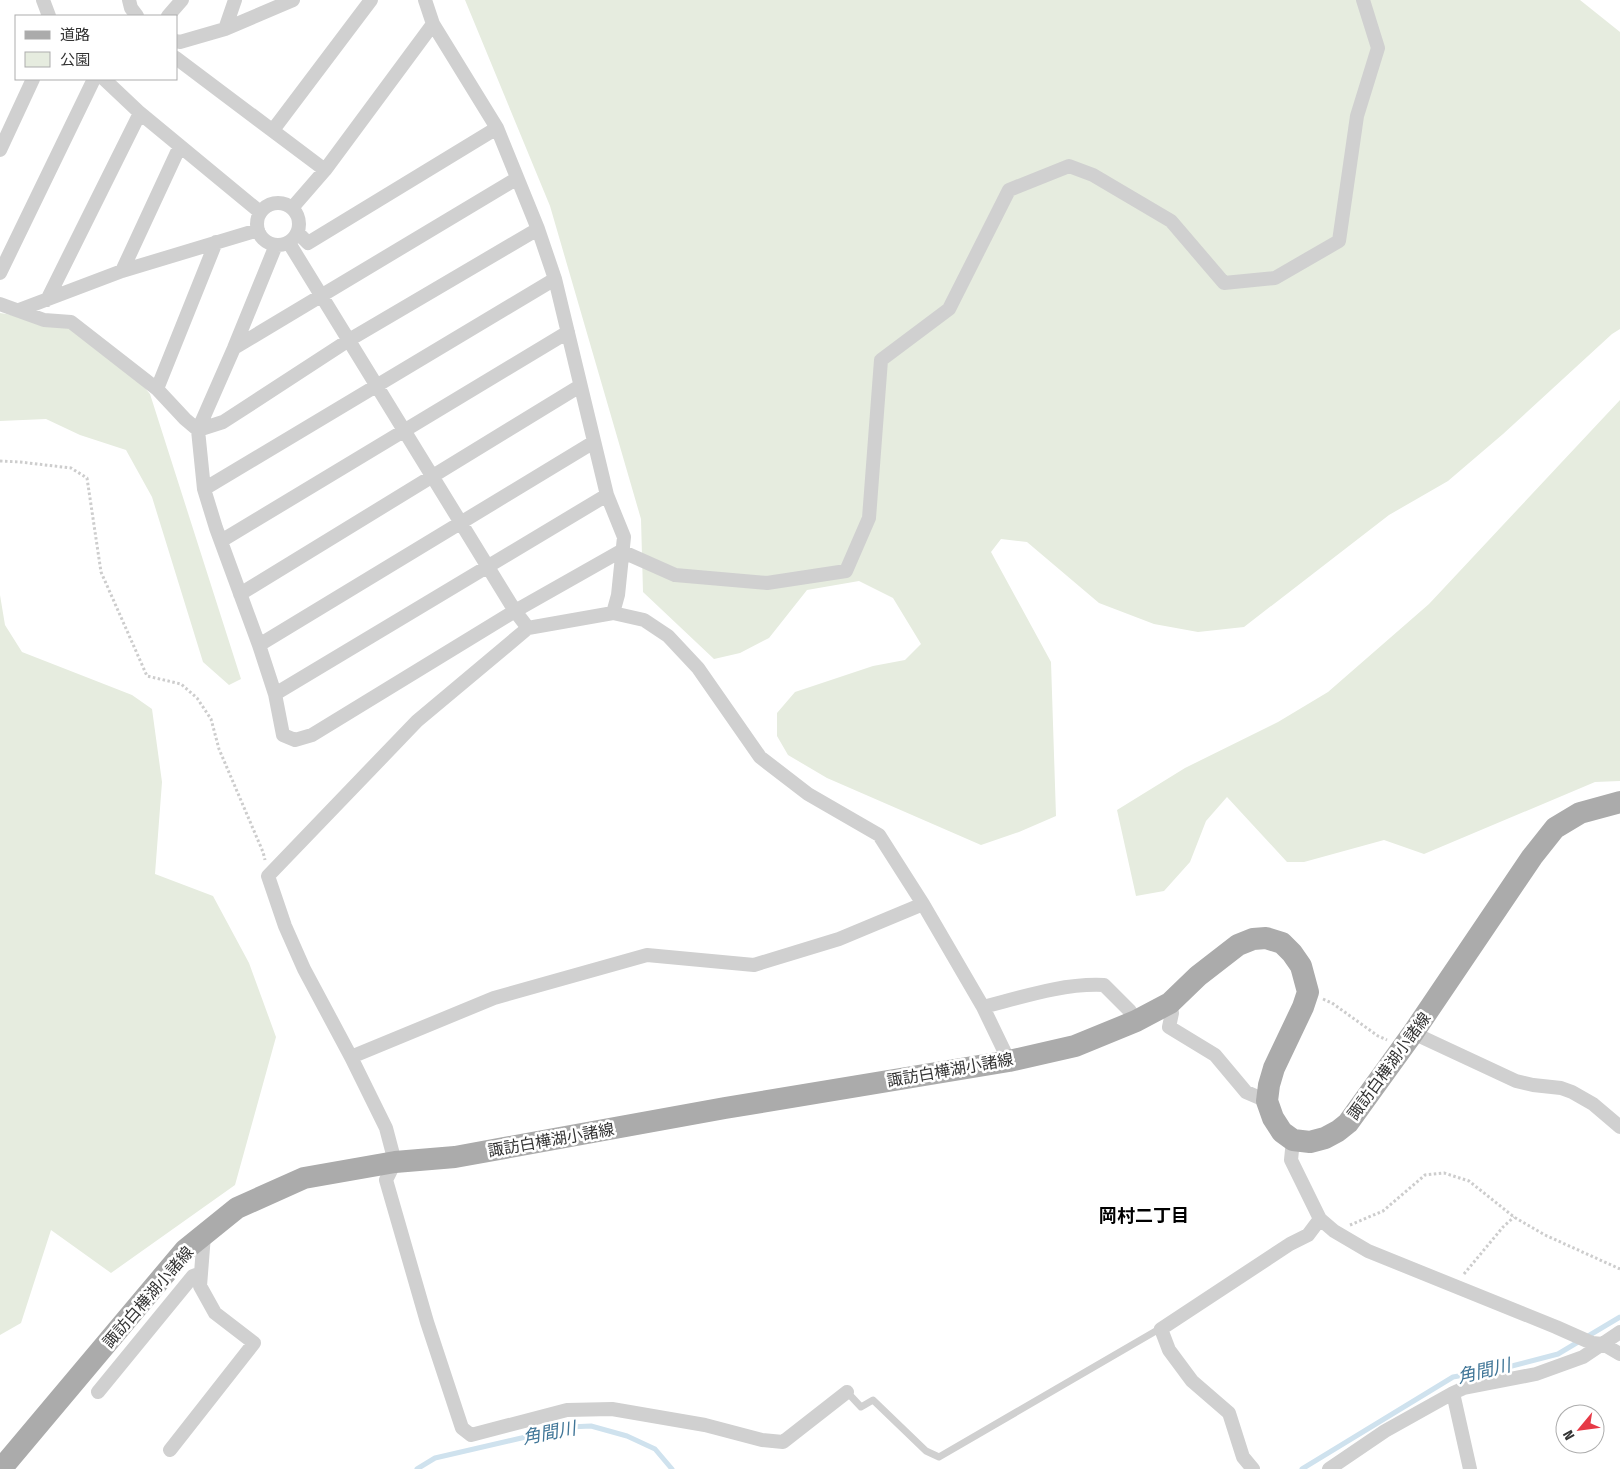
<svg xmlns="http://www.w3.org/2000/svg" width="1620" height="1469" viewBox="0 0 1620 1469" font-family="'Fira Sans Condensed','Noto Sans JP',sans-serif">
  <style>
    .green { fill: #e6ecdf }
    .lines { fill: none; stroke-linecap: round; stroke-linejoin: round }
    .stream { stroke: #cfe2ee; stroke-width: 5 }
    .path { stroke: #cdcdcd; stroke-width: 3; stroke-dasharray: 2.5 2.5; stroke-linecap: butt }
    .lane { stroke: #d0d0d0; stroke-width: 7 }
    .street { stroke: #d0d0d0; stroke-width: 14 }
    .primary { stroke: #ababab; stroke-width: 22 }
    .labels { text-anchor: middle; dominant-baseline: central; stroke-width: 5; stroke-linejoin: round; paint-order: stroke }
    .street-label { font-size: 16px; fill: #333; stroke: #fff }
    .neighbourhood-label { font-size: 18px; font-weight: bold; fill: #000; stroke: #fff }
    .water-label { font-size: 18px; font-style: italic; fill: #3f7597; stroke: #fff }
  </style>
  <rect width="100%" height="100%" fill="#fff"/>
  <path class="green" d="M465,0H1580L1620,32V329L1612,334L1503,434L1448,481L1389,515L1244,627L1198,632L1154,624L1099,603L1027,542L1001,539L991,552L1051,662L1056,816L1019,832L981,845L827,778L788,755L777,736V713L795,692L873,666L905,660L921,644L893,598L859,581L807,590L769,638L740,653L714,659L643,592L641,519L550,206Z
    M0,313L44,320L100,336L150,394L241,679L229,685L203,662L152,497L126,450L80,435L46,419L0,421Z
    M1620,400V781L1595,782L1424,854L1384,840L1304,862H1287L1227,797L1206,821L1190,862L1164,891L1136,896L1117,810L1185,768L1278,722L1328,692L1429,604Z
    M0,595L5,625L22,652L132,695L152,709L162,782L155,874L213,896L249,963L276,1037L235,1185L111,1273L51,1230L21,1323L0,1335Z"/>
  <g class="lines">
    <path class="stream" d="M417,1469L435,1458L569,1427L591,1426L627,1436L655,1449L672,1469
      M1302,1469L1453,1377L1508,1367L1558,1354L1620,1317"/>
    <path class="path" d="M0,461L20,462L71,468L87,478L101,572L147,676L181,684L197,698L211,719L219,749L263,852L265,860
      M1323,999L1332,1003L1378,1036L1387,1040
      M1350,1225L1383,1211L1425,1175L1444,1173L1469,1181L1514,1217L1545,1235L1620,1269
      M1464,1274L1503,1227L1514,1217"/>
    <path class="lane" d="M847,1392L861,1407L873,1400L926,1451L939,1457L1161,1328"/>
    <path class="street" d="M43,0L49,16
      M129,0L131,8L137,16
      M425,0L433,24L497,128L538,229L555,279L607,495L624,537L618,595L613,613
      M168,16L182,0
      M225,29L235,0
      M176,41L180,42L225,29L293,0
      M176,58L325,170
      M104,79L140,113L260,212
      M273,130L371,0
      M0,150L33,79
      M257 224a21 21 0 1 1 42 0a21 21 0 1 1-42 0Z
      M292,208L325,170L433,24
      M298,233L308,243L497,128
      M289,243L515,611L528,628
      M276,245L234,348L198,430L204,489L216,528L259,645L275,694L283,735L295,740L312,735L515,611L621,551L675,575L767,583L846,571L869,518L881,360L949,309L1009,190L1069,166L1093,175L1171,221L1224,283L1275,278L1339,241L1357,116L1378,48L1363,0
      M122,271L180,146
      M0,273L94,79
      M47,300L140,113
      M0,304L44,320L71,322L157,389L185,419L198,430
      M19,310L122,271L258,230
      M234,348L516,179
      M157,389L216,242
      M198,430L223,422L349,340L538,229
      M204,489L555,279
      M221,541L568,332
      M240,594L580,386
      M259,645L594,442
      M275,694L607,495
      M1170,1003L1172,1013L1169,1027L1215,1055L1246,1092L1267,1101
      M983,1007C1022,997 1063,983 1104,985L1130,1011
      M1413,1033L1516,1081L1533,1085L1561,1088L1572,1092L1593,1104L1620,1127
      M351,1057L494,998L647,955L754,965L839,939L923,904
      M1293,1140L1291,1160L1320,1219L1334,1231L1368,1251L1556,1327L1592,1343L1603,1344L1620,1354
      M98,1392L193,1276L201,1273
      M847,1392L783,1442L762,1440L705,1425L612,1409L567,1410L471,1435L462,1428L427,1322L386,1180L395,1162L386,1128L351,1057L304,969L285,926L268,876L417,721L528,628L613,613L644,620L668,636L698,668L760,757L808,794L879,835L923,904L983,1007L1009,1061
      M1453,1393L1470,1469
      M170,1450L254,1343L215,1313L200,1286L204,1235
      M1253,1469L1243,1457L1229,1413L1192,1381L1169,1350L1161,1329L1290,1244L1308,1235L1320,1219
      M1329,1469L1385,1431L1453,1393L1464,1388L1536,1374L1583,1357L1620,1332"/>
    <path class="primary" d="M1,1469L185,1250L237,1208L304,1178L395,1162L455,1157L725,1108L1009,1061L1075,1046L1136,1021L1170,1003L1198,976L1238,945L1253,939L1266,938L1282,943L1292,953L1301,966L1308,992L1303,1007L1274,1068L1269,1085L1267,1101L1273,1118L1282,1132L1293,1140L1310,1142L1325,1138L1338,1131L1348,1123L1413,1033L1532,857L1555,828L1580,813L1620,802"/>
  </g>
  <g class="labels">
    <g class="street-label">
      <text transform="translate(1389 1066) rotate(-54)">諏訪白樺湖小諸線</text>
      <text transform="translate(950 1070) rotate(-10)">諏訪白樺湖小諸線</text>
      <text transform="translate(551 1140) rotate(-10)">諏訪白樺湖小諸線</text>
      <text transform="translate(148 1297) rotate(-49)">諏訪白樺湖小諸線</text>
    </g>
    <g class="neighbourhood-label">
      <text x="1144" y="1216">岡村二丁目</text>
    </g>
    <g class="water-label">
      <text transform="translate(1484 1371) rotate(-13)">角間川</text>
      <text transform="translate(549 1433) rotate(-11)">角間川</text>
    </g>
  </g>
  <rect x="15" y="15" width="162" height="65" fill="#ffffff" stroke="#adadad"/>
  <rect x="25" y="31" width="25" height="8" fill="#ababab" stroke="#adadad"/>
  <text x="60" y="40" font-size="15" fill="#333333">道路</text>
  <rect x="25" y="52" width="25" height="15" fill="#e6ecdf" stroke="#adadad"/>
  <text x="60" y="65" font-size="15" fill="#333333">公園</text>
  <g transform="translate(1580 1429) rotate(241)"><circle r="24" fill="#ffffff" stroke="#adadad"/>
  <path d="M0-4L9 19L0 12L-9 19Z" fill="#e63946"/>
  <text y="-8" font-size="14" font-weight="bold" text-anchor="middle" fill="#333333">N</text>
  </g>
</svg>
